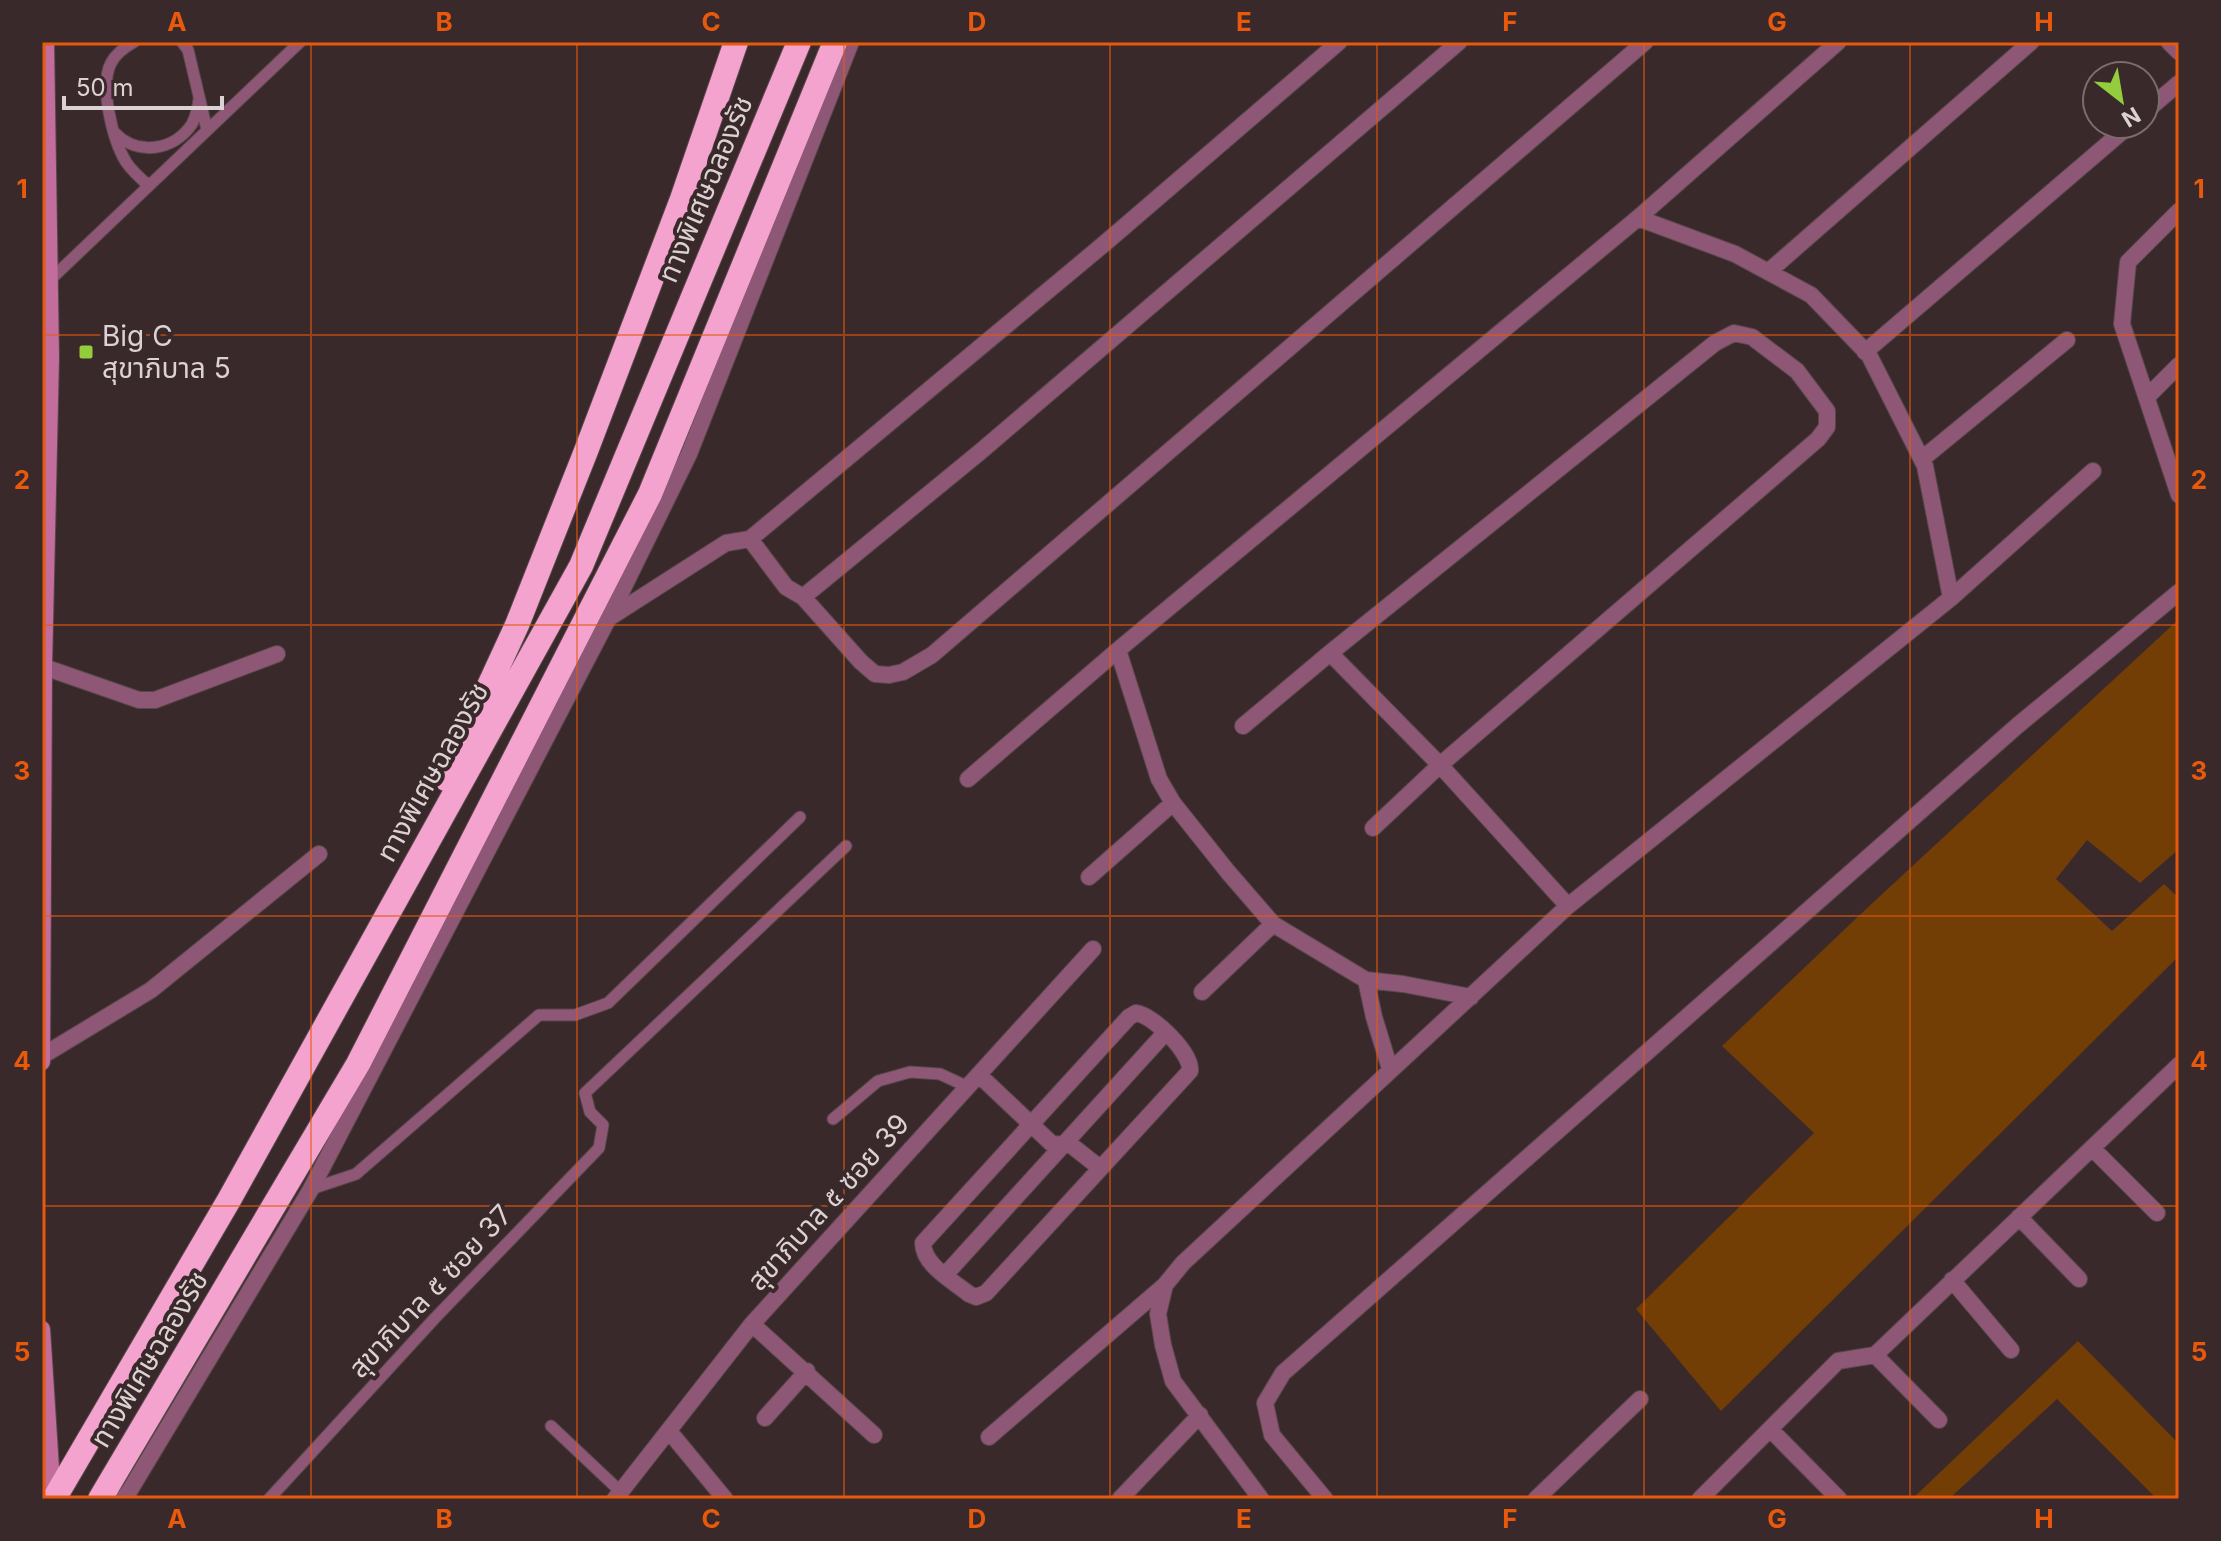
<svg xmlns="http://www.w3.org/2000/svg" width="2221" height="1541" viewBox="0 0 2221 1541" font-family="Inter,'Noto Sans Thai',sans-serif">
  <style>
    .green { fill: #733d06 }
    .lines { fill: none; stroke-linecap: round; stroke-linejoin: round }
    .service-casing { stroke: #574749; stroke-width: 13 }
    .minor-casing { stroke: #574749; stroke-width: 18 }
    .secondary-casing { stroke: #574749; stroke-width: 18 }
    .motorway-casing { stroke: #574749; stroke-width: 26 }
    .service { stroke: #8e5775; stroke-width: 11 }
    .minor { stroke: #8e5775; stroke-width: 16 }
    .secondary { stroke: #c36d9d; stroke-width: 16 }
    .motorway { stroke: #f4a3ce; stroke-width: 24 }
    .grid { fill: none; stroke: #e8590c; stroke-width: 2; stroke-opacity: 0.55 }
    .poi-dot { fill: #93cc3d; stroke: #39292b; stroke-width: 3 }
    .labels { text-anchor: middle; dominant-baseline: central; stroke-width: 8; stroke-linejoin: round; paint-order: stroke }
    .street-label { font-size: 28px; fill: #ddd2d3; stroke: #39292b }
    .poi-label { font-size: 28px; fill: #ddd2d3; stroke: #39292b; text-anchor: start }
    .neatline { fill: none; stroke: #e8590c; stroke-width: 3 }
    .grid-label { font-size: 26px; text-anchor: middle; font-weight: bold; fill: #e8590c }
  </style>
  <rect width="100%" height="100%" fill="#39292b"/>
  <path class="green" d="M2179,619V849L2140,883L2087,840L2056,879L2112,931L2164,884L2179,898V956L1721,1411L1636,1309L1814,1133L1722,1046L1865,910Z
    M2078,1341L2179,1444V1499H2157L2057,1399L1949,1499H1912Z"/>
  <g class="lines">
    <g class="service-casing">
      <path id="service" d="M134,42C125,47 116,53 111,63C99,86 113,141 126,162C132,171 140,178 148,185
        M182,42L188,50L207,130
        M115,133C137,156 174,151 192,124C196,116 198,108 199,99
        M50,280L300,42
        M833,1119L878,1081L910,1072L940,1074L968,1087
        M311,1189L356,1174L539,1015H575L608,1003L800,817
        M551,1426L621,1492
        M269,1499L435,1318L599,1148L603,1125L590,1112L585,1093L846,846"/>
    </g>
    <g class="minor-casing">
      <path id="minor" d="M2169,42L2179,52
        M2145,112L2179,83
        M2179,211L2128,262L2122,324L2179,495
        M1638,218L1735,254L1811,295L1869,355L1925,466L1951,598
        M1768,272L2031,42
        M1865,352L2131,124
        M2147,397L2179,365
        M1922,459L2067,340
        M750,539L786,587L803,597L980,452L1459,42
        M803,597L861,662L875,674L889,675L903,672L932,655L1645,42
        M609,618L726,543L750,539L1104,244L1339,42
        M1118,650L1159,779L1173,803L1228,872L1273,924L1366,980L1403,984L1471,997
        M1330,653L1440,765L1568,906
        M44,667L139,700H155L277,654
        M1243,726L1330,653L1715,343L1734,333L1752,337L1797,371L1827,411V427L1818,439L1440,765L1373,828
        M968,779L1118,650L1638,218L1838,42
        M1089,877L1173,803
        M1366,980L1374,1017L1390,1069
        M1202,992L1273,924
        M1136,1013C1153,1015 1192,1053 1190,1071L986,1293L976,1297L969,1294C953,1281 923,1265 923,1243L1129,1017Z
        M42,1056L151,990L319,854
        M979,1075L1052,1144L1071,1145L1100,1168
        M2092,1148L2157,1213
        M2019,1217L2079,1279
        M945,1275L1165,1033
        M1952,1280L2011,1350
        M752,1324L874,1435
        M1875,1355L1939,1420
        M765,1418L807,1371
        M1770,1429L1839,1499
        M669,1431L725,1499
        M989,1437L1165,1285
        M123,1499L130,1490L311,1189L608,619L689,454L851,42
        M615,1499L752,1324L1093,949
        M1120,1499L1200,1415
        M1261,1499L1173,1381L1163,1345L1158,1314L1165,1285L1183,1263L1568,906L1951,598L2093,471
        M1325,1499L1272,1435L1265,1403L1283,1373L2017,726L2179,592
        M1536,1499L1640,1399
        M1700,1499L1838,1361L1875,1355L2179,1065"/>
    </g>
    <g class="secondary-casing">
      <path id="secondary" d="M42,1062L44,667L51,357L46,42
        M42,1329L53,1499"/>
    </g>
    <g class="motorway-casing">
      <path id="motorway" d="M446,779L517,625L586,451L682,199L736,42
        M54,1499L229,1200L581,566L799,42
        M100,1499L358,1064L650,494L835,42"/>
    </g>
    <use href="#service" class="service"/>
    <use href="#minor" class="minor"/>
    <use href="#secondary" class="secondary"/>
    <use href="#motorway" class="motorway"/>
  </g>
  <path class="grid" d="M311,42V1499M577,42V1499M844,42V1499M1110,42V1499M1377,42V1499M1644,42V1499M1910,42V1499M42,335H2179M42,625H2179M42,916H2179M42,1206H2179"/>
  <rect class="poi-dot" x="78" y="344" width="16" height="16" rx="4"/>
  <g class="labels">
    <g class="street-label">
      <text transform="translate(705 189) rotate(-67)">ทางพิเศษฉลองรัช</text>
      <text transform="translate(432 772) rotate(-61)">ทางพิเศษฉลองรัช</text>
      <text transform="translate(828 1202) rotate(-48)">สุขาภิบาล ๕ ซอย 39</text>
      <text transform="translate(430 1291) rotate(-47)">สุขาภิบาล ๕ ซอย 37</text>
      <text transform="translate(149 1359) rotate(-59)">ทางพิเศษฉลองรัช</text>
    </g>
    <g class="poi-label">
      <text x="102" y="336">Big C<tspan x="102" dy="32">สุขาภิบาล 5</tspan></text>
    </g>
  </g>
  <rect width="2221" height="1541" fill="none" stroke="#39292b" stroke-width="88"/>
  <g transform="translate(2121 100) rotate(149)"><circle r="38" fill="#39292b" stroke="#7b6d6e" stroke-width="2"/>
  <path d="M0-6L14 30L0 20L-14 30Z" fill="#93cc3d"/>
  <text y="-12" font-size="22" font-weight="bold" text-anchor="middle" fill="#ddd2d3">N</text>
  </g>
  <path d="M64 96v12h158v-12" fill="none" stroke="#ddd2d3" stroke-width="4"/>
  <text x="76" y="96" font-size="24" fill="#ddd2d3" stroke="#39292b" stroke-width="6" paint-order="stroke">50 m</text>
  <rect x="44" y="44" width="2133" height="1453" class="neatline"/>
  <g class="grid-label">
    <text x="177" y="31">A</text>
    <text x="444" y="31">B</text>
    <text x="711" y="31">C</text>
    <text x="977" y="31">D</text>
    <text x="1244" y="31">E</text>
    <text x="1510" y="31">F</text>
    <text x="1777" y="31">G</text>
    <text x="2044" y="31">H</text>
    <text x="22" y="198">1</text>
    <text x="2199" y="198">1</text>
    <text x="22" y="489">2</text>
    <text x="2199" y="489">2</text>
    <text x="22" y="780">3</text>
    <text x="2199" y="780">3</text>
    <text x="22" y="1070">4</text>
    <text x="2199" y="1070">4</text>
    <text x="22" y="1361">5</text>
    <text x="2199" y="1361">5</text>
    <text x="177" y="1528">A</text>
    <text x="444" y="1528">B</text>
    <text x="711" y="1528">C</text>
    <text x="977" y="1528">D</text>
    <text x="1244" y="1528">E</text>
    <text x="1510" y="1528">F</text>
    <text x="1777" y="1528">G</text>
    <text x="2044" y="1528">H</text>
  </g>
</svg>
